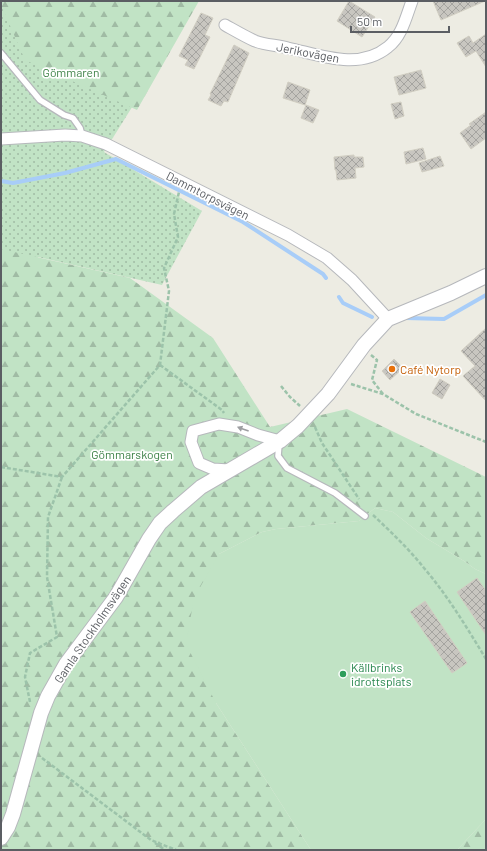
<svg xmlns="http://www.w3.org/2000/svg" width="487" height="851" viewBox="0 0 487 851" font-family="Barlow,sans-serif">
  <style>
    .grass { fill: url(#grass-dots) }
    .forest { fill: url(#forest-firs) }
    .pitch { fill: #c1e3c5 }
    .lines { fill: none; stroke-linecap: round; stroke-linejoin: round }
    .stream { stroke: #a8cdf8; stroke-width: 4 }
    .building { fill: url(#building-cross-hatch); stroke: #d1cec2 }
    .service-casing { stroke: #b6b8bc; stroke-width: 8 }
    .minor-casing { stroke: #b6b8bc; stroke-width: 13 }
    .tertiary-casing { stroke: #b6b8bc; stroke-width: 16 }
    .path { stroke: #9cc3aa; stroke-width: 2.5; stroke-dasharray: 4 2; stroke-linecap: butt }
    .service { stroke: #fff; stroke-width: 5.5 }
    .minor { stroke: #fff; stroke-width: 11 }
    .tertiary { stroke: #fff; stroke-width: 14 }
    .oneway { fill: #9d9ea1 }
    .food-dot { fill: #e8710a; stroke: #fff; stroke-width: 1.5 }
    .leisure-dot { fill: #2e9e5b; stroke: #fff; stroke-width: 1.5 }
    .labels { text-anchor: middle; dominant-baseline: central; stroke-width: 3.5; stroke-linejoin: round; paint-order: stroke }
    .street-label { font-size: 12px; fill: #5b5e63; stroke: #fff }
    .park-label { font-size: 12px; fill: #3c8146; stroke: #fff }
    .food-label { font-size: 12px; fill: #c56008; stroke: #fff; text-anchor: start }
    .leisure-label { font-size: 12px; fill: #27864d; stroke: #fff; text-anchor: start }
  </style>
  <defs>
    <pattern id="grass-dots" width="8" height="8" patternUnits="userSpaceOnUse"><rect width="8" height="8" fill="#c1e3c5"/><path d="M2 2h.1M6 6h.1" fill="none" stroke="#a0bba4" stroke-width="1.8" stroke-linecap="round"/></pattern>
    <pattern id="forest-firs" width="22" height="20" patternUnits="userSpaceOnUse"><rect width="22" height="20" fill="#c1e3c5"/><path d="M5 1l3.5 6h-7zM16 11l3.5 6h-7z" fill="#a0bba4"/></pattern>
    <pattern id="building-cross-hatch" width="8" height="8" patternUnits="userSpaceOnUse"><rect width="8" height="8" fill="#c8c6c0"/><path d="M0 0l8 8M0 8l8-8" fill="none" stroke="#a5a4a0"/></pattern>
  </defs>
  <rect width="100%" height="100%" fill="#edece3"/>
  <path class="grass" d="M1,1L144,88L104,152L202,211L162,285L38,257L1,317Z"/>
  <path class="forest" d="M1,1H199L137,110L25,60L1,5Z
    M1,249L130,278L213,338L270,427L347,409L486,477V574L475,569L464,561L426,538L393,512L375,508L359,521L276,529L262,532L219,554L216,703L311,850H1Z
    M486,819V850H457Z"/>
  <path class="pitch" d="M375,508L393,512L426,538L464,561L475,569L486,574V819L457,850H311L216,703L186,644L194,598L219,554L262,532L276,529L359,521Z"/>
  <g class="lines">
    <path class="stream" d="M1,181L13,183L65,173L116,159L243,222L323,274L326,278
      M339,297L343,303L372,317
      M406,318L444,319L486,295"/>
  </g>
  <path class="building" d="M349,1L375,17L362,37L337,21Z
    M433,1H485L441,20Z
    M201,13L213,18L205,35L210,37L194,69L185,65L188,60L179,56Z
    M486,34V67L476,51L466,57L457,43L469,36L473,43Z
    M234,45L249,53L228,102L224,101L221,106L208,100L211,95L210,94Z
    M421,70L426,88L399,95L394,77Z
    M288,82L310,90L305,105L283,98Z
    M401,102L404,116L395,119L391,104Z
    M306,105L319,110L313,123L301,118Z
    M486,112V138L471,149L460,133L471,125L469,124Z
    M423,148L426,159L406,164L404,152Z
    M354,155V157H363L364,167L355,168L356,178L337,180L336,170H335L334,157Z
    M440,156L444,166L422,172L419,163Z
    M486,328V401L463,376L475,366L461,351Z
    M394,359L403,368L390,380L382,371Z
    M440,379L450,385L442,399L432,393Z
    M477,578L486,591V635L457,592Z
    M425,601L467,663L452,673L410,612Z"/>
  <g class="lines">
    <g class="service-casing">
      <path id="service" d="M1,53L40,100L64,115L73,118L80,128L82,136
        M279,444L278,456L287,468L335,493L365,516"/>
    </g>
    <g class="minor-casing">
      <path id="minor" d="M225,25C234,30 244,36 255,41C265,45 277,45 288,48C320,55 359,71 388,47C402,36 406,17 412,1
        M1,139L65,135L82,136L106,144L288,235L327,258L352,280L388,319
        M229,470L213,469L199,463L191,442L193,431L219,424L238,427L258,435L280,441"/>
    </g>
    <g class="tertiary-casing">
      <path id="tertiary" d="M1,838L8,827L13,814L41,713L48,696L66,664L116,597L149,539L160,523L173,511L201,487L280,441L298,426L328,394L364,345L388,319L451,293L486,276"/>
    </g>
    <path class="path" d="M371,355L377,360L372,380L383,394
      M160,365L222,410L224,413
      M351,384L383,394L416,414L486,442
      M281,386L290,397L300,406
      M315,427L322,443L359,499
      M1,467L62,477L160,365L169,291L164,268L178,237L174,214L179,192
      M373,515C391,532 409,549 424,568C448,596 467,628 486,659
      M30,702L25,677L30,653L57,637L47,577L48,517L62,477
      M42,758L151,840L176,850
      M155,843L165,850"/>
    <use href="#service" class="service"/>
    <use href="#minor" class="minor"/>
    <use href="#tertiary" class="tertiary"/>
  </g>
  <defs><path id="oneway-solid" d="M-6-.8H1V-3.2L6.5 0L1 3.2V.8H-6Z"/></defs>
  <use class="oneway" href="#oneway-solid" transform="translate(243 429) rotate(-160)"/>
  <circle class="food-dot" cx="392" cy="369" r="4"/>
  <circle class="leisure-dot" cx="343" cy="674" r="4"/>
  <g class="labels">
    <g class="street-label">
      <text transform="translate(308 52) rotate(11)">Jerikovägen</text>
      <text transform="translate(208 195) rotate(27)">Dammtorpsvägen</text>
      <text transform="translate(92 629) rotate(-56)">Gamla Stockholmsvägen</text>
    </g>
    <g class="park-label">
      <text x="71" y="72">Gömmaren</text>
      <text x="132" y="454">Gömmarskogen</text>
    </g>
    <g class="food-label">
      <text x="400" y="369">Café Nytorp</text>
    </g>
    <g class="leisure-label">
      <text x="351" y="667">Källbrinks<tspan x="351" dy="14">idrottsplats</tspan></text>
    </g>
  </g>
  <rect width="487" height="851" fill="none" stroke="#5b5e63" stroke-width="4"/>
  <path d="M351 26v6h98v-6" fill="none" stroke="#5b5e63" stroke-width="2"/>
  <text x="357" y="26" font-size="12" fill="#5b5e63" stroke="#ffffff" stroke-width="3" paint-order="stroke">50 m</text>
</svg>
